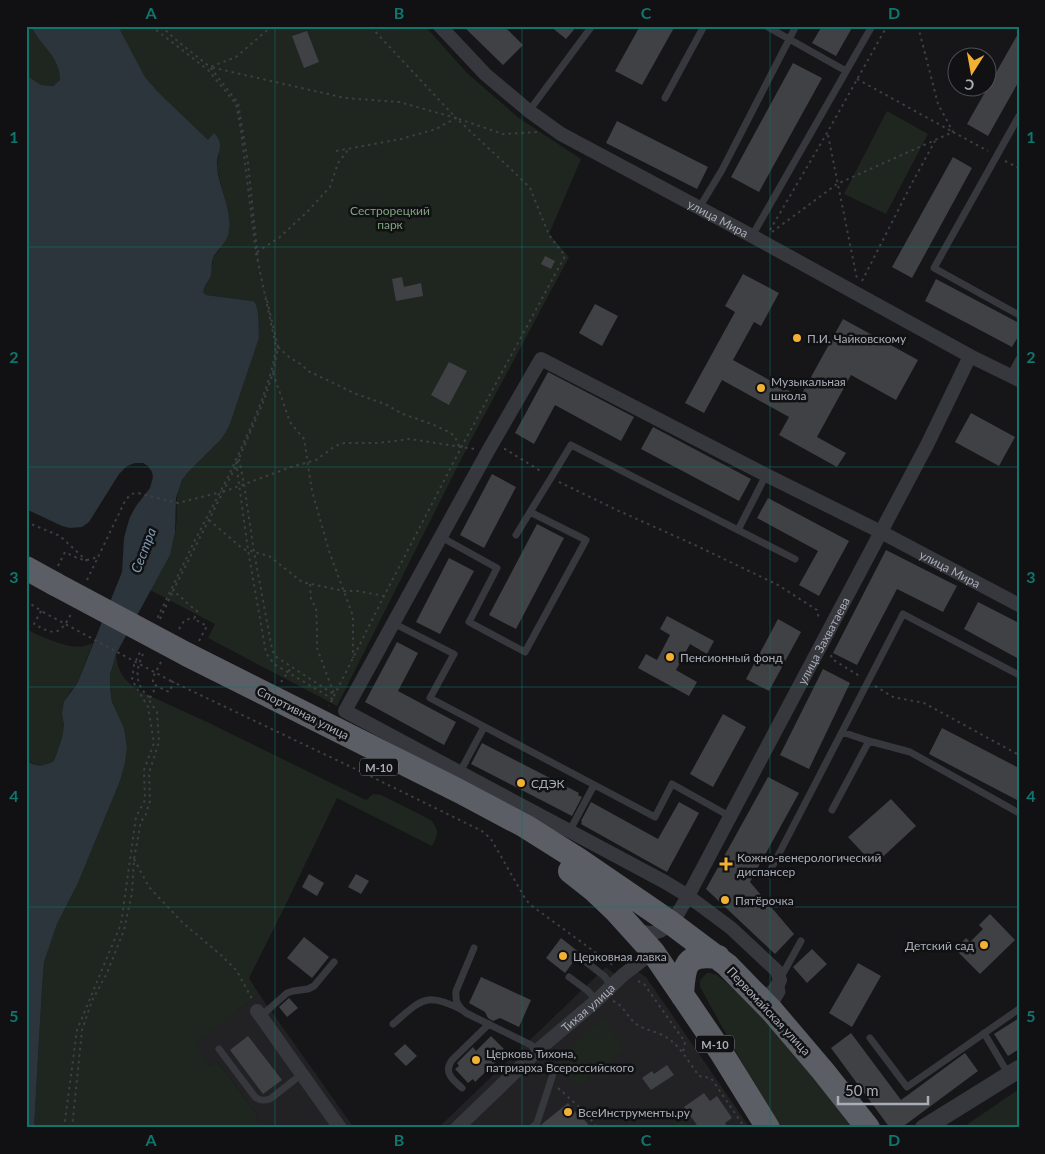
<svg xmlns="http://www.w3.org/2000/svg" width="1045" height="1154" viewBox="0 0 1045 1154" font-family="Lato,sans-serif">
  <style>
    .built { fill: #222225 }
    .green { fill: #1e261f }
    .water { fill: #2c353c }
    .building { fill: #404145 }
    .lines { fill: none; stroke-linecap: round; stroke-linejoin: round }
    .path { stroke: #3d3f44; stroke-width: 2; stroke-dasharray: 2.5 4; stroke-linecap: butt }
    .service { stroke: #37383d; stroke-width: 7 }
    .minor { stroke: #37383d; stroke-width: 14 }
    .tertiary { stroke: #37383d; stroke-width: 18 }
    .trunk { stroke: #5b5e65; stroke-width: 24 }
    .path-bridge { stroke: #3d3f44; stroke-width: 2; stroke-dasharray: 2.5 4; stroke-linecap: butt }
    .trunk-bridge { stroke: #5b5e65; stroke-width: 24 }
    .grid { fill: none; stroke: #0f766e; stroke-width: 1; stroke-opacity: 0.55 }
    .poi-dot { fill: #f2b134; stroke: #111113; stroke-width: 2 }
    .labels { text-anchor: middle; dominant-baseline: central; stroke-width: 5; stroke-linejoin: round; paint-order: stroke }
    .shield { fill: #111113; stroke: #7b7e86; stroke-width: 1 }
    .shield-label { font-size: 11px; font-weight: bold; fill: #a8adb8 }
    .park-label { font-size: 12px; fill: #7fa381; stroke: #111113 }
    .street-label { font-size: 12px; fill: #a8adb8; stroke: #111113 }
    .poi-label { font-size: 12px; fill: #a8adb8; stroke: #111113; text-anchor: start }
    .water-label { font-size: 14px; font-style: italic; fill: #7f9bb3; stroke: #111113 }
    .neatline { fill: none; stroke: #0f766e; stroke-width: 2 }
    .grid-label { font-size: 16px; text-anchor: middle; font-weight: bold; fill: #0f766e }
  </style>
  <rect width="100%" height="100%" fill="#161618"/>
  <path class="built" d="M606,967L618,977L637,971L646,977L750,1128H438Z
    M259,994L269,1008L354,1128H259L256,1113L217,1061L210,1066L193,1044Z"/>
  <path class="green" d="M26,26H31C40,46 60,56 60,80L53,86L41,85L26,75V61L29,59L26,58Z
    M118,26H425L467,73L519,118L581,159L549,234L569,257L471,440L337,706L208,638L215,624L150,590C160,572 172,555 175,534C179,514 173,500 182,481C190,464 214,447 226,432L230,424L259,338C259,331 259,308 255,303C255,302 253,301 252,301L206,295L203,292V289L207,284L211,274L213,258L220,249L229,230V220L217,167L219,152L159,93L145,77Z
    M887,111L928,134L886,214L844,194Z
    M26,629C37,635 58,644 70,646C78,648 86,646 93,643L78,682L70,692L62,714L64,725L62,738L54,761L45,766L37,765L26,761Z
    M116,654L118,666L121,673L125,679L137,690L207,722L366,800L373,794L381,795L431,820C440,832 438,834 432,846L337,798L287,902L249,978L259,994L194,1044L210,1066L217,1061L256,1113L259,1128H34L42,987L44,962L57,924L78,883L120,781L127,747L124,728L112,702L110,688V675Z
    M707,973H711L717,975L765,1014L861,1128H778L700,987V980Z
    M603,1018L625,1050L579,1086L549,1066Z
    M1019,1089V1128H962Z
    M683,1113L694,1128H677L672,1121Z"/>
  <path class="water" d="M31,26H118L145,77L159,93L208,140L214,133C226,145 216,153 217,166C218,185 232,210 229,230C228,241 220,247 214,256C211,261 212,269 211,275C209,281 204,286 203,292L206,295L252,301C253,301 255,302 255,303C259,308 259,331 259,338L230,424L226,432L221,439L188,472L182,480L176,498L175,533L170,555L116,654L110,675V688L112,702L124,728L127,747L125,762L120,781L78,883L57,924L44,962L42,987L34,1128H26V817L28,809L26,795V761C37,767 43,767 54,761L62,738L64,725L62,714L64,702L78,682L122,572L124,538L127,527L130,517L136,506L150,488L153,477L152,472L148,466L143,463H135L127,466L119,474L89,522L82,527L70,528L62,526L26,509V75L41,85L53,86L60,80C60,56 40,46 31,26Z"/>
  <path class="building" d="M463,26H504L523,45L503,65Z
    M550,26H577L566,39Z
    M640,26H675L642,85L615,71Z
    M822,26H853L836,56L812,43Z
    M307,31L319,62L304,68L292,36Z
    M1019,32V81L988,136L967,124Z
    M793,63L822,78L759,192L731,177Z
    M617,121L708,167L697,189L606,143Z
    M953,157L972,168L912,278L892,267Z
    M545,256L555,261L551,269L541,264Z
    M743,274L779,293L761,326L754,322L733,360L800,397L843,319L918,360L896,400L851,375L817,437L846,453L837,467L779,435L789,417L722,380L704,413L685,403L735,312L725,306Z
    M402,277L404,287L421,283L423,296L396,301L392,279Z
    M936,279L1019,323V335L1012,347L925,301Z
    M595,304L618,316L602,346L579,333Z
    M449,362L467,371L449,405L431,395Z
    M548,372L634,417L621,441L555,405L534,444L515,433Z
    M971,413L1015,437L999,466L955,442Z
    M653,427L751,479L739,501L641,449Z
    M492,474L516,487L484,548L460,535Z
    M768,498L849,541L819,596L799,585L818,551L757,518Z
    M537,524L564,538L516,629L489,615Z
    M886,550L957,586L943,612L897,589L857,665L833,653Z
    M449,558L474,571L440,634L416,622Z
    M978,602L1019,623V659L964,629Z
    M667,616L714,641L707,654L690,644L676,670L697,682L689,696L638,668L646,654L657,660L670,635L660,629Z
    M778,619L801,632L769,691L746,679Z
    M397,642L418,653L398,691L456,722L444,745L365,702Z
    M823,669L850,683L809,769L780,755Z
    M723,714L746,727L713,787L690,774Z
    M942,728L1019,768V801L929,754Z
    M482,743L579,793L578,795L582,797L572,816L471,764Z
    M768,777L799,793L750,882L794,934L775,954L706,889Z
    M891,799L916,826L874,865L848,837Z
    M591,802L658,839L679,802L699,813L667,872L581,824L582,822L581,821Z
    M309,874L324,883L317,896L302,887Z
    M356,874L369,881L361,894L348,887Z
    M990,914L1015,940L980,974L955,949L966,938L970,942L983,929L979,925Z
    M304,937L329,957L312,978L287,958Z
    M561,938L580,953L565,973L546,958Z
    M812,949L827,964L807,983L793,967Z
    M858,963L881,976L852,1027L829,1013Z
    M481,977L531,1000L519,1027L500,1018L493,1021L488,1018L485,1012L469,1003Z
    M289,998L298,1008L287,1017L279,1007Z
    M1019,1018V1049L1008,1056L994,1034Z
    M851,1033L901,1100L965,1053L978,1071L901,1128H890L831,1048Z
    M248,1036L282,1080L263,1094L230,1050Z
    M491,1036L504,1049L498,1054L501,1057L475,1082L473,1079L468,1083L455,1069L459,1066L457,1063L473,1047L476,1051Z
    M405,1044L417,1056L406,1066L394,1054Z
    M667,1065L674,1075L651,1090L642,1078L652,1071L654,1074Z
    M704,1093L710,1101L717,1096L732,1118L725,1123L728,1128H699L684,1107Z
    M568,1103L580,1118L582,1117L591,1128H540L542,1124Z"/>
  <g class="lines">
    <path class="path" d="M151,26L208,70L236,104L241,131L256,253L276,347L273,365L269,379L262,400L250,429L229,475L195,540L157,619
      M161,26L175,39L210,67L238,103L248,163L258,260
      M272,26L236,57L210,67L345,98L399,102L456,118L513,171L530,188L549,235L565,256L462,446L384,596L329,706
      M919,26V30L938,104L953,132
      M857,79L953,132
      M459,119L503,134L537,132
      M828,135L857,279
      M336,151L401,139L436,129L456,118L370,26
      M1005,161L1019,168
      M770,230L827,133L887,26
      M772,232L837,184L953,132L988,151
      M257,252L280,237L307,212L330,187L338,163L348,150
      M862,281L912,183L935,141
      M278,347L289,357L302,365L308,371L327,380L356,394L385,404L403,414L434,425L451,433L456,439L459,446
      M273,373L290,422L304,439L312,491L329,551L353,616V658
      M504,449H505L542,472
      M239,459L244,484L254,552L272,649L275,656L335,695
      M236,462L248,550L266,653L274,664L336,701
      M559,482L619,511L697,546L778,585L817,610L819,620
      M223,492L291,467L316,460L335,446L344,443H378L410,439L474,449
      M209,520L243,549L269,556L302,582L344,591H358L384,596
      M26,522L60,536L87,561
      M58,566L65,552C77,558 85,564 98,556
      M87,580L125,501C129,496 131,493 138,493L178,503L221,492
      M310,584L311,599L316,608L317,628V648L334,694
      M26,601L43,612
      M41,611L34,624C55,636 60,635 71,614
      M160,619L173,591
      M179,629L184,621L191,618L194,619
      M199,641L207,626L194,619L197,611C188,605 182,597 173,591L234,470L264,400L273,373L278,347L266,296
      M831,655L832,659L861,677
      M161,662L153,677V684L169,692L174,682
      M171,681L370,776L482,831L491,839L526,900L532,906L614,966
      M281,682L291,668
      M875,686L893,697L924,703L1019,755
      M150,698L156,687
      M134,859L149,887L183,923L222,956L237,971L252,999
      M638,981L644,984L685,1042L683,1053L699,1076L711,1078L745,1128
      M613,1001C623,1005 627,1016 635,1023C642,1029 651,1030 660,1034C670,1038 676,1045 683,1053
      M536,1070H538L544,1075
      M558,1088L586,1113L597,1128
      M64,1128L77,1030L121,924L136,817L145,800L144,770L154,743L148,707L132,680L134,665L141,650
      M72,1128L82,1030L92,1001L107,973L124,930L132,893L134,859L141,821L145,817L150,801L149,773L159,742L157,712L149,700L150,698C134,684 135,670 144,652"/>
    <path class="service" d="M766,26L846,71
      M665,98L704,26
      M529,111L592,26
      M1019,116L934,268L1019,315
      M699,208L722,170L796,26
      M752,236L872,26
      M1010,376L1019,359
      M530,512L551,478L571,445L795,559
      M738,530L766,475
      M441,537L497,568L469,622L525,652L586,540L530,512L516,535
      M393,623L454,654L430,698L655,817L672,784L731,817
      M842,732L869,741L910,752L1019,813
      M460,772L484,727
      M832,810L869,741
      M569,832L594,785
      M768,875L903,614L1019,675
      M474,948L456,991C455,1001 458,1007 466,1013L531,1045L538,1050
      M586,962L604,976L612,986
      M569,977L588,991L597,1001
      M773,1008L782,992L780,980L781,977L801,941
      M261,1016L287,993L293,991L308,989L314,986L334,962
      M393,1024C421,1000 426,991 462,1010
      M984,1033L1009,1075
      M870,1038L907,1087L1019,1009
      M219,1049L255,1097C260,1101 264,1101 270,1099L302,1074
      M462,1088C453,1080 443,1073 452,1060L489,1024
      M532,1128L537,1123L553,1074"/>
    <g class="minor">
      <path id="s1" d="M440,26L485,74L529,111L561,134L752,236L970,356L1019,380"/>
      <path id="s2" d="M634,930C639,931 644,932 650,933C670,933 679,911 688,896L927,445L970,356"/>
      <path id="s3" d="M758,997C772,995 774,992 780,980L777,971L731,928L688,896L665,882L345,711L488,451L541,359L766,475L881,532L1019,605"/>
      <path d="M257,1011L340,1128"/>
      <path id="s4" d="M457,1128L538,1050L596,1001L623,975L653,952"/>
    </g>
    <path class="tertiary" d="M924,1128L1019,1069"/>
    <path class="trunk" d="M26,568L55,584
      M188,655L459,791L525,826L579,860L671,923L727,965L772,1011L823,1071L868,1128
      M570,871L594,890L615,910L653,952L721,1052L768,1128
      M682,995C684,966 684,953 718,957"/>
    <path class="path-bridge" d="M43,612L171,681"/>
    <path class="trunk-bridge" d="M55,584L188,655"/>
  </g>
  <path class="grid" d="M275,26V1128M522,26V1128M770,26V1128M26,247H1019M26,467H1019M26,687H1019M26,907H1019"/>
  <g class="poi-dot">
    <circle cx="797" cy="338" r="5"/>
    <circle cx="761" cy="388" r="5"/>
    <circle cx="670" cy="657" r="5"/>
    <circle cx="521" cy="783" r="5"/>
    <path d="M723.5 856.5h5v5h5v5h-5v5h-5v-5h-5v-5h5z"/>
    <circle cx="725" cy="900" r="5"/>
    <circle cx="984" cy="945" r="5"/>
    <circle cx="563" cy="956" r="5"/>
    <circle cx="476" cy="1060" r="5"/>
    <circle cx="568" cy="1112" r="5"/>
  </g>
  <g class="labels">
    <g class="shield">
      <rect x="360" y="758.5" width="38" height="17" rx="4"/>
      <rect x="696" y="1035.5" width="38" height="17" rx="4"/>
    </g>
    <g class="shield-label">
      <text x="379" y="767">М-10</text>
      <text x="715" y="1044">М-10</text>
    </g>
    <g class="park-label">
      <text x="390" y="210">Сестрорецкий<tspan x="390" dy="14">парк</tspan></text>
    </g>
    <g class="street-label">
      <text stroke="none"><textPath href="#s1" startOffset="341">улица Мира</textPath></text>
      <text stroke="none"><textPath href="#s3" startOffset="1408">улица Мира</textPath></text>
      <text stroke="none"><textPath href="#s2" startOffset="361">улица Захватаева</textPath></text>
      <text transform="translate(303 713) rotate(27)">Спортивная улица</text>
      <text stroke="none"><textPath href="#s4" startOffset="178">Тихая улица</textPath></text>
      <text transform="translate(769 1011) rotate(47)">Первомайская улица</text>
    </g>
    <g class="poi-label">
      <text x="807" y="338">П.И. Чайковскому</text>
      <text x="771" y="381">Музыкальная<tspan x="771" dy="14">школа</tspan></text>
      <text x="680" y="657">Пенсионный фонд</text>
      <text x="531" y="783">СДЭК</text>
      <text x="737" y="857">Кожно-венерологический<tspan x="737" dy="14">диспансер</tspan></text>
      <text x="735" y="900">Пятёрочка</text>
      <text x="974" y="945" text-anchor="end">Детский сад</text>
      <text x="573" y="956">Церковная лавка</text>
      <text x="486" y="1053">Церковь Тихона,<tspan x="486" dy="14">патриарха Всероссийского</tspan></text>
      <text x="578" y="1112">ВсеИнструменты.ру</text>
    </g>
    <g class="water-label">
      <text transform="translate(143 550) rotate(-69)">Сестра</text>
    </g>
  </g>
  <rect width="1045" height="1154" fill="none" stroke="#111113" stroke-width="55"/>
  <g transform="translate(972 72) rotate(191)"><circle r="24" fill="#111113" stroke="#4d4f55"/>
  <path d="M0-4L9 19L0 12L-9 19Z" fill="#f2b134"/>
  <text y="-8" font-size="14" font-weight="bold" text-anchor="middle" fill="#a8adb8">С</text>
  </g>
  <path d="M838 1096v8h90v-8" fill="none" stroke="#a8adb8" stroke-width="2.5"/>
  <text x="845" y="1096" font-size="15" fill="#a8adb8" stroke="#111113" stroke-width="4" paint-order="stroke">50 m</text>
  <rect x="28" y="28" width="990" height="1098" class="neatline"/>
  <g class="grid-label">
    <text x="151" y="19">A</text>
    <text x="399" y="19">B</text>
    <text x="646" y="19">C</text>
    <text x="894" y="19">D</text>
    <text x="14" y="143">1</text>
    <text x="1031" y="143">1</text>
    <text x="14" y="363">2</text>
    <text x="1031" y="363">2</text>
    <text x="14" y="583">3</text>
    <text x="1031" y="583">3</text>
    <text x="14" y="802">4</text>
    <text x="1031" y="802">4</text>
    <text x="14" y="1022">5</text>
    <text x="1031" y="1022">5</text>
    <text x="151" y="1146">A</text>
    <text x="399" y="1146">B</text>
    <text x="646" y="1146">C</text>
    <text x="894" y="1146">D</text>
  </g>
</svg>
